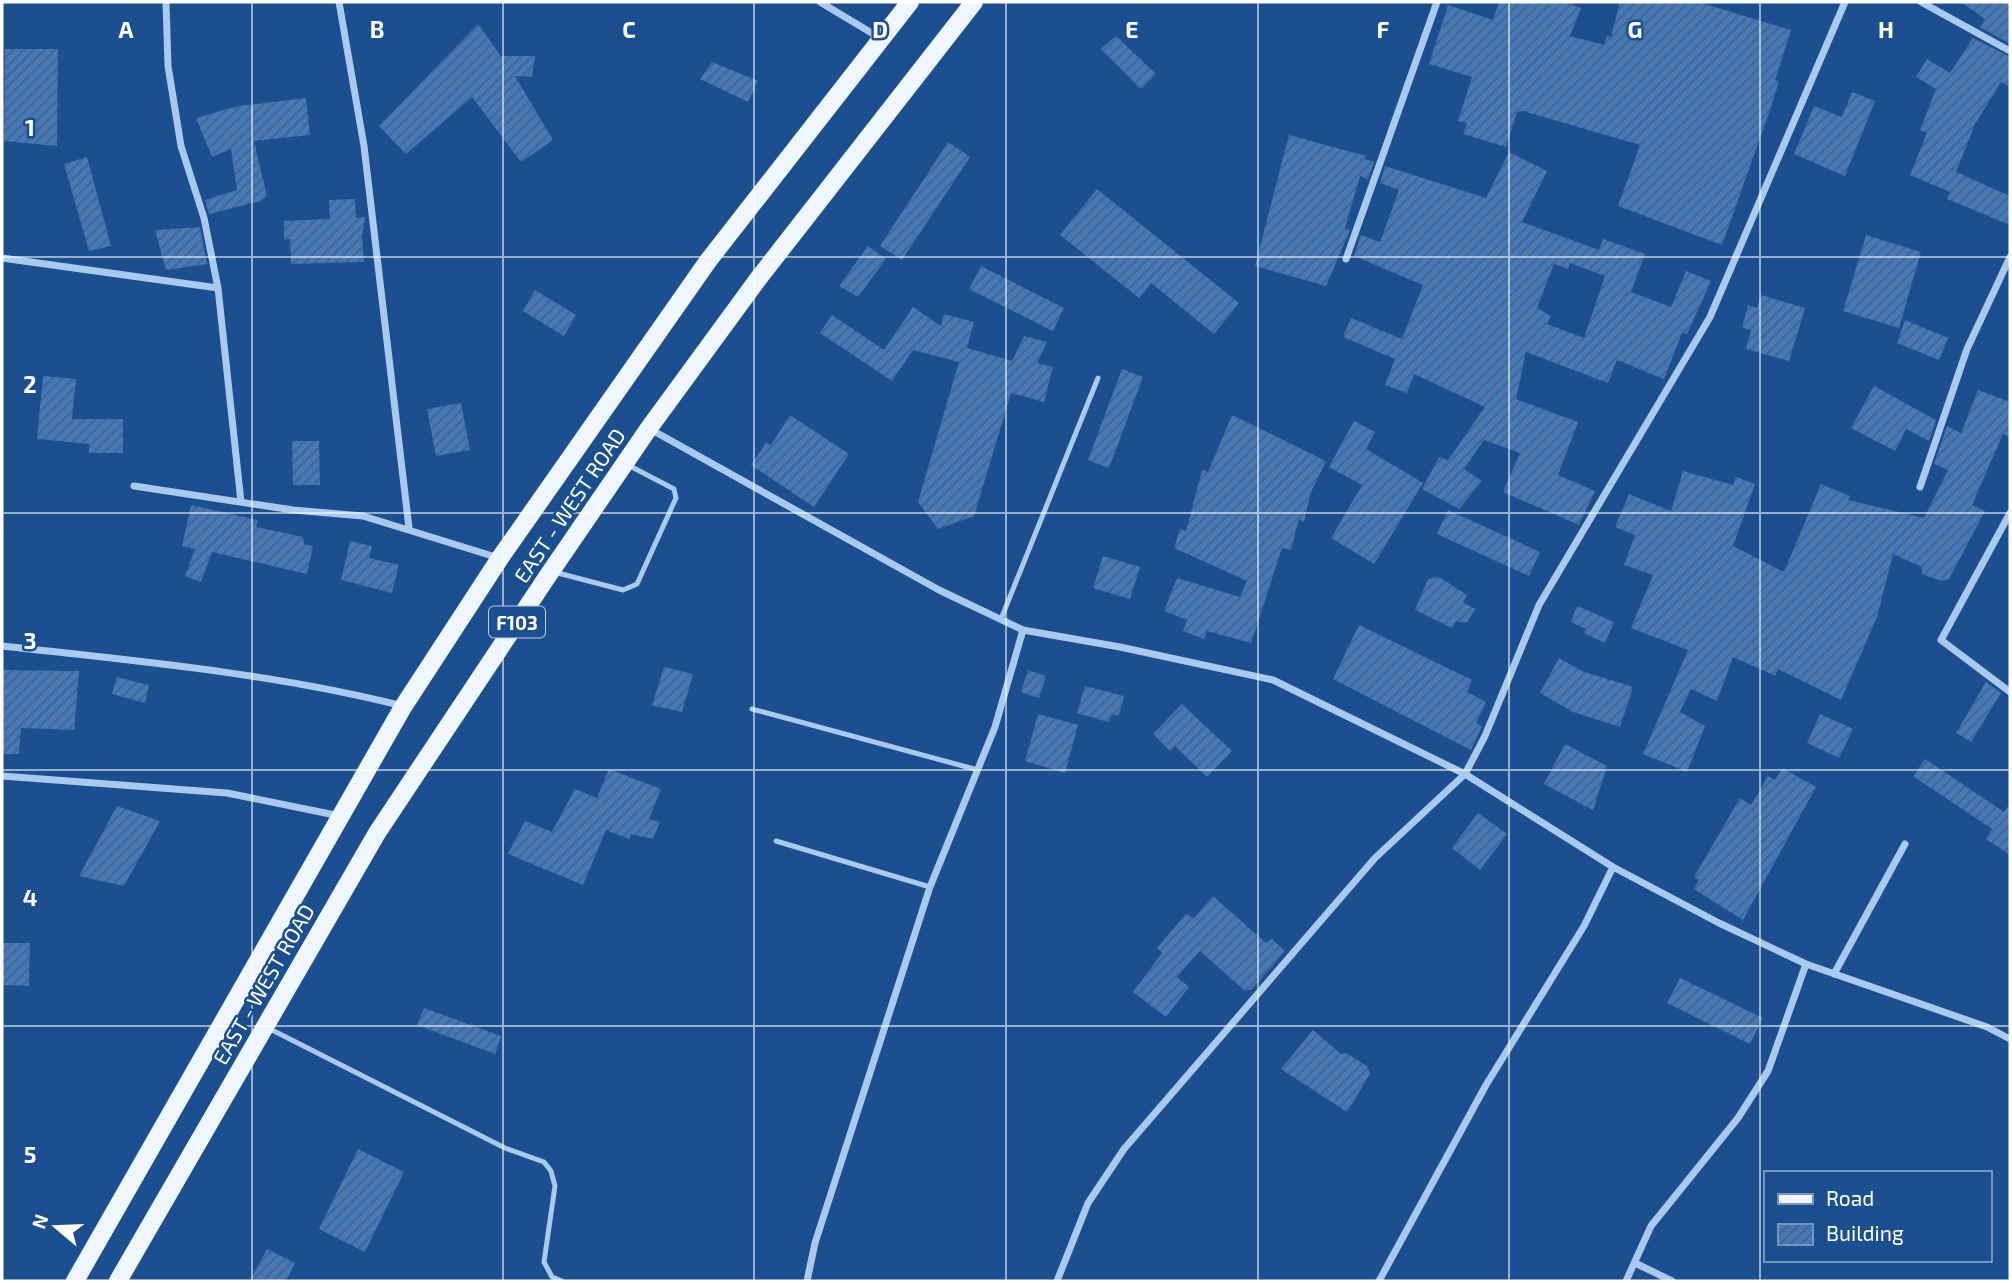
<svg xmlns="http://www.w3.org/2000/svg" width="2012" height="1283" viewBox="0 0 2012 1283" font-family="'Exo 2',sans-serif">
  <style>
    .building { fill: url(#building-hatch); fill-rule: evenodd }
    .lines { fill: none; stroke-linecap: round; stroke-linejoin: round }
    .service { stroke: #a9c9ee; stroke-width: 5 }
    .minor { stroke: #a9c9ee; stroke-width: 7 }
    .primary { stroke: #f0f6ff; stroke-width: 18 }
    .grid { fill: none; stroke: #fff; stroke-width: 2; stroke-opacity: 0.55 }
    .labels { text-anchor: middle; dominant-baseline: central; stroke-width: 5; stroke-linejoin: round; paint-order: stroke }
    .shield { fill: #1b4f8f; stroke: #bbcadd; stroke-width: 2 }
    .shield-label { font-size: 19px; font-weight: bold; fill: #fff }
    .street-label { font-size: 21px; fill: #fff; stroke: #1b4f8f }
    .grid-label { font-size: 23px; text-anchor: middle; font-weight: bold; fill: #fff; stroke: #1b4f8f; stroke-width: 5; stroke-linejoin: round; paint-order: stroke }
  </style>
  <defs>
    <pattern id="building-hatch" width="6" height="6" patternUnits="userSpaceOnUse" patternTransform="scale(1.75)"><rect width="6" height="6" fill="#4478b7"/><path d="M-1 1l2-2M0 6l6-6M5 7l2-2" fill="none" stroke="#486282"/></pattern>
  </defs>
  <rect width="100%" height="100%" fill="#1b4f8f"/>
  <path class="building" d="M1499,2H1564L1581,8L1570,36L1604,45L1607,36L1611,37L1620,2H1698L1791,30L1775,80L1779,81L1771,107L1722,245L1618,206L1640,145L1523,111L1517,112L1506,147L1463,134L1467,123L1458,121L1472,77L1429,64L1448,5L1493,20Z
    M1961,2H2010V44L1980,27L1985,19Z
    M478,24L501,56H535L532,77L515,76L553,140L521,162L472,97L406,154L379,126Z
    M1116,36L1156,74L1141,89L1101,49Z
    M1973,38L2010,57V87L2001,82L1975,124L1956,172L2010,196V225L1947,199L1950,192L1910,175L1927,133L1920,130L1936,89L1916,77L1927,59L1950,73Z
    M5,49H58L57,146L4,141Z
    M712,62L758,81L748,102L700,79Z
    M1852,92L1875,101L1845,176L1794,154L1814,106L1842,117Z
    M306,98L310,135L254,141L267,196L261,201L209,214L205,200L237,190L231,149L212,157L196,118L239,106Z
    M1289,135L1366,156L1365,159L1374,162L1368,179L1360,176L1345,228L1350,230L1326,286L1255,266Z
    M948,142L970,157L902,260L880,246Z
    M1509,152L1547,171L1522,222L1599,250L1603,239L1645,254L1631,292L1671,307L1686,271L1711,281L1687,334L1682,333L1664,379L1617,360L1608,383L1526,352L1516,399L1578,422L1558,475L1595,491L1579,525L1503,492L1520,453L1484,440L1464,469L1482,481L1459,509L1422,489L1439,457L1448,460L1485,407L1414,374L1407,393L1385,385L1395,359L1343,337L1351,318L1402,339L1423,285L1354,256L1361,235L1380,242L1399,190L1380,183L1385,166L1486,198ZM1570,263L1605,276L1584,338L1547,324L1551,316L1537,308L1554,264L1568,269Z
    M87,157L111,246L89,251L64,164Z
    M1097,189L1239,303L1214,334L1151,283L1139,298L1060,235Z
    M355,199L356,218L365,217L362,236L364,262L291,264L290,239L284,240V221L330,219L329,200Z
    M200,227L207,264L166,270L155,230Z
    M1866,235L1921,252L1899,328L1843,311Z
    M868,246L886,259L858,297L839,286Z
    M981,266L1064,308L1053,331L969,289Z
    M535,290L576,315L564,336L523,311Z
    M1761,295L1805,308L1789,361L1746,349L1751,330L1742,327L1748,305L1757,308Z
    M913,307L941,326L944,314L974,322L967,348L1012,361L1024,336L1047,342L1037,363L1053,367L1044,402L1011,393L974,516L938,529L918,502L959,362L913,350L892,381L820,333L832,315L884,350Z
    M1905,320L1948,338L1939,360L1897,343Z
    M1122,369L1143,377L1109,468L1088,460Z
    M43,376L76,379L72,419H123V453H89V444L37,439Z
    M1874,386L1936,420L1929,441L1906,429L1895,451L1851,428Z
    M1978,390L2010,402V437L2003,434L1972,505L1985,511L1949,579L1941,581L1922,574V567L1893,554L1877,617L1841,700L1778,669L1775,676L1733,657L1717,701L1691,689L1680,712L1705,726L1687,772L1643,754L1688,650L1631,628L1653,575L1624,565L1635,535L1615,527L1629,494L1671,511L1683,471L1733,485L1736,477L1755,484L1733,546L1784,572L1821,484L1850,496L1848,500L1924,518L1948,470L1934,464L1947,426L1961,433Z
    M461,403L470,450L436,456L427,409Z
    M790,415L849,454L814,507L751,465L766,443L771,445Z
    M1232,415L1326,461L1311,492L1304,522L1299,519L1291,550L1282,548L1251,643L1207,631L1204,639L1183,631L1187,620L1164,611L1177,578L1240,597L1247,581L1174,548L1180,529L1186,531L1202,470L1208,472Z
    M1354,421L1375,432L1366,449L1423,483L1374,564L1331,538L1362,485L1329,467Z
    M292,441H319L320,485H293Z
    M191,505L258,520L256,527L303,537L304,544L313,546L307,574L212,552L201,582L185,576L195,549L182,546Z
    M1448,510L1540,552L1529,576L1437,534Z
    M350,541L372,546L369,558L399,565L392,593L341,580Z
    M1103,556L1140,567L1130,599L1093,588Z
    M1439,577L1467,595L1463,602L1475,609L1467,623L1456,621L1452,628L1415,610L1428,579Z
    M1577,606L1614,622L1605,643L1584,633L1586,629L1571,622Z
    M1359,625L1472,680L1467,692L1486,702L1476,723L1482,726L1471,750L1333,679Z
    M1559,658L1582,671L1633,687L1620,727L1573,712L1540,693Z
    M664,667L693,674L682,712L652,705Z
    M2,670L79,671L74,730L21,728L19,754H2Z
    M1028,670L1046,676L1039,698L1021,692Z
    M117,677L149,685L145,703L112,694Z
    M1986,682L2001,693L1971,742L1956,733Z
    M1085,686L1124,696L1119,715H1112L1108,722L1077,713Z
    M1182,704L1232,751L1207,777L1175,746L1170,751L1153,734Z
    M1038,714L1078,725L1065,773L1025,761Z
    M1820,714L1853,729L1839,758L1807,743Z
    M1565,744L1607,766L1593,810L1544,784Z
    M1925,759L2004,812L2010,803V855L1986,839L1992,829L1913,776Z
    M1782,768L1816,787L1743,920L1694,889L1699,880L1694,877L1740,798L1751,805L1768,776L1775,780Z
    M609,769L661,789L649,819L660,822L653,839L631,834L629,839L606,830L583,885L508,854L525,821L552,832L575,789L597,798Z
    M117,806L160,821L124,886L79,876Z
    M1478,813L1507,834L1480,870L1452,848Z
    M1213,896L1266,943L1272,939L1285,951L1251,990H1244L1200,951L1177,977L1189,987L1166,1017L1133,992L1162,953L1157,948L1186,914L1194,918Z
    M2,943H30L29,986L2,985Z
    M1680,978L1763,1018L1750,1044L1667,1003Z
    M424,1008L501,1036L495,1054L417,1025Z
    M1313,1030L1341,1054L1346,1053L1367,1066L1370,1074L1347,1112L1281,1069Z
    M358,1149L404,1172L365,1252L319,1229Z
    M267,1249L295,1263L286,1281H250Z"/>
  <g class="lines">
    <path class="service" d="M554,572L623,590L637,584L676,498L674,489L628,465
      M1001,619L1098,378
      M752,709L978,770
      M776,841L930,887
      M268,1028L505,1148L544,1162L551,1171L555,1186L544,1262L552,1277L562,1281"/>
    <path class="minor" d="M166,2L168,66L181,146L204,218L218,288L241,502
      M339,2L364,146L409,528
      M820,2L880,38
      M1921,2L2010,51
      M2,258L218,288
      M1346,259L1437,2
      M650,429L939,590L1023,630L1120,647L1273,680L1465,774L1613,867L1719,923L1806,964L1987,1027L2010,1039
      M134,486L293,510L363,516L499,558
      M1920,487L1967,349L2010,257
      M2010,513L1941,640L2010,692
      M2,646C137,661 271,673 403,706
      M2,776L227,793L340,816
      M1834,974L1905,844
      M1635,1263L1672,1281
      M807,1281L815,1243L930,887L995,727L1023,630
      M1057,1281L1088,1203L1124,1149L1375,858L1465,774L1485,736L1539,605L1710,317L1845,2
      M1379,1281L1486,1085L1584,926L1613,867
      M1626,1281L1651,1226L1738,1118L1768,1071L1806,964"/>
    <path class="primary" d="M75,1281L403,707L500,558L708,261L910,2
      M118,1281L377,833L547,577L649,428L758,279L974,2"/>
  </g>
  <path class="grid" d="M252,2V1281M503,2V1281M754,2V1281M1006,2V1281M1258,2V1281M1509,2V1281M1760,2V1281M2,257H2010M2,513H2010M2,770H2010M2,1026H2010"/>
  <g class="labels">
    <rect class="shield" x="489" y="606.5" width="56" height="31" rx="5"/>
    <g class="shield-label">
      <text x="517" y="622">F103</text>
    </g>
    <g class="street-label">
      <text transform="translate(569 505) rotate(-56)">EAST - WEST ROAD</text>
      <text transform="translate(263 984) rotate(-60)">EAST - WEST ROAD</text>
    </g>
  </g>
  <g class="grid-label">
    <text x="126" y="38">A</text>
    <text x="377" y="38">B</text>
    <text x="629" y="38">C</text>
    <text x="880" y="38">D</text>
    <text x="1132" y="38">E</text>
    <text x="1383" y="38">F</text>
    <text x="1635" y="38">G</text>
    <text x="1886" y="38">H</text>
    <text x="30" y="136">1</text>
    <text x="30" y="393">2</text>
    <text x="30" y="649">3</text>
    <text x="30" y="906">4</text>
    <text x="30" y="1163">5</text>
  </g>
  <rect width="2012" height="1283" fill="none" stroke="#ffffff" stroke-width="7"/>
  <rect x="1764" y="1171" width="228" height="91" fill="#1b4f8f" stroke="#7695bc" stroke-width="2"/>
  <rect x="1778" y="1194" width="35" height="10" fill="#f0f6ff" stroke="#7695bc" stroke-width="2"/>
  <text x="1826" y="1206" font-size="21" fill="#ffffff">Road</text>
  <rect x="1778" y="1224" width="35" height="21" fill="url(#building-hatch)" stroke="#7695bc" stroke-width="2"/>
  <text x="1826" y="1241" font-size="21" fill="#ffffff">Building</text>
  <g transform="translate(56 1227) rotate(289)" stroke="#1b4f8f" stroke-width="5" paint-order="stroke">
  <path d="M0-5L12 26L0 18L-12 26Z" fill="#ffffff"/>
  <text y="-10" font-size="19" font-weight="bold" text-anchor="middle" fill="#ffffff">N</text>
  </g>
</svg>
